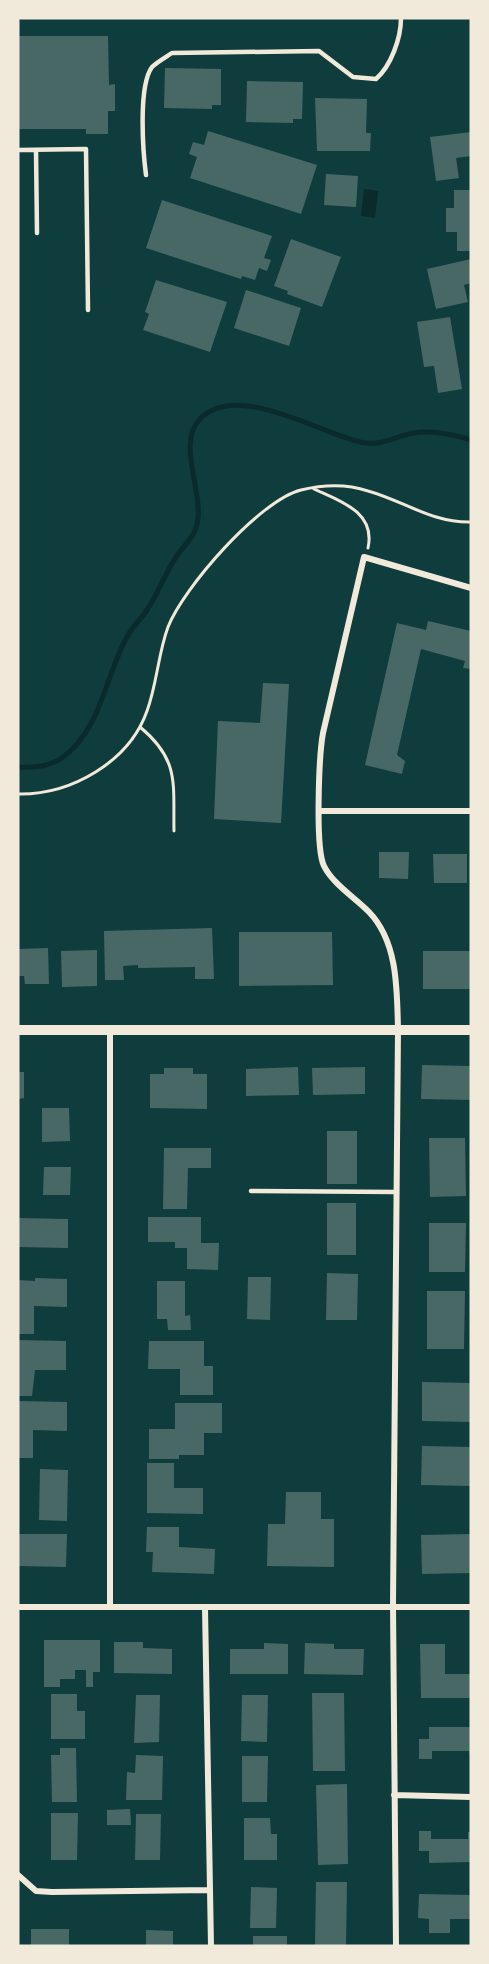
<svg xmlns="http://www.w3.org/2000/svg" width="489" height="1964" viewBox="0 0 489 1964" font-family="Helvetica,sans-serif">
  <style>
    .water { fill: #0a2a2b }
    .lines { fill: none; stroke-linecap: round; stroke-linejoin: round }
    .stream { stroke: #0a2a2b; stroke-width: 5 }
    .building { fill: #486865 }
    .path { stroke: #f1e9da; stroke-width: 3 }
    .service { stroke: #f1e9da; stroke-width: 4.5 }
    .minor { stroke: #f1e9da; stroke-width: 6 }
    .tertiary { stroke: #f1e9da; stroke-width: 10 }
  </style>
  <rect width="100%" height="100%" fill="#0f3d3e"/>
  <path class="water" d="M364,189L378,191L375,218L361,216Z"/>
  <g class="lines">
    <path class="stream" d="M18,767C33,768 49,767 62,758C102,729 105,675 128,635C133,626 141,619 147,610C159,592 166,571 178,554C184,546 193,538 196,528C207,497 174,443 201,418C238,382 320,433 360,442C381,447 393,437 413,433C433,430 452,434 471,440"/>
  </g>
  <path class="building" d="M18,36H108L109,85L115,84V111H108V134H86V129H18Z
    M165,68L221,69V105H212V109L164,108Z
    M247,81L303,82L302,119H293V123L246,122Z
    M315,98L367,99L366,133H371L370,151H317Z
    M208,131L317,165L301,214L190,178L197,157L189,154L193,142L204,145Z
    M471,132V156L456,158L459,178L436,181L430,137Z
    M326,174L358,176L356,207L324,205Z
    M454,190H471V251H457V232H446V208H454Z
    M162,200L272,236L264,258L271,260L267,271L259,268L255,280L242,276L241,279L146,248Z
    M291,239L341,257L322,307L287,294L288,291L274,286Z
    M471,259V283L464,285L468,302L436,309L427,269Z
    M156,280L227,302L210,352L143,330L149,314L145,312Z
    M246,290L301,308L289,346L234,328Z
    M450,317L462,389L438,393L434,366L424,367L417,322Z
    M428,621L471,631V669L463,668L465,661L421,649L397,755L405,761L402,774L365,765L397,623L426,630Z
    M263,683L289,684L281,823L214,819L218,721L260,723Z
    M379,852H409L408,879L379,878Z
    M433,854H467V883H434Z
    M212,928L214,979H195V967L138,968V965L123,966L124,980H105L104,931Z
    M239,932H332L333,985L239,986Z
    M48,948L49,984H25L24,976H18V949Z
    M97,950V986L62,987L61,951Z
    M423,951H471V989H423Z
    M422,1065L471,1066V1100L421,1099Z
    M298,1067L299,1095L246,1096V1069Z
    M365,1067V1094L313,1095L312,1068Z
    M164,1068H193V1074H207V1109L150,1108V1074H164Z
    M18,1072H24V1098L18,1099Z
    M42,1108H69L70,1141L42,1142Z
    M327,1131H357V1184H327Z
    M429,1138H465L466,1196L430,1197Z
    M164,1148H211V1168H188L187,1209H163Z
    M44,1167H71L70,1195H43Z
    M327,1203H356V1255H327Z
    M148,1217H201V1243H219L218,1270L187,1269V1248H175V1242H148Z
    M18,1218L68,1219V1248L18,1247Z
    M429,1223H466L465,1272H429Z
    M327,1273L358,1274L357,1320H326Z
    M248,1277H271L270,1320L247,1319Z
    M35,1278L67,1279V1307L34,1306V1334H18V1280L35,1281Z
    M157,1281H185V1316L190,1315L191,1330H168L167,1319H157Z
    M427,1291H465L464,1349H427Z
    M18,1340L66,1341V1370H35L32,1396H18Z
    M149,1341H204V1366H213V1395H180V1369H148Z
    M422,1382L471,1383V1422L422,1421Z
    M18,1401L67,1402V1431L33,1430V1458H18Z
    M175,1403H222V1433H204V1455H179V1459H149V1429H175Z
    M422,1446L471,1447V1486L421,1485Z
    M147,1463H174V1488H203V1514L147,1513Z
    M40,1469L68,1470L67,1521L39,1520Z
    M286,1492H321V1519H334V1567L267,1566L268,1524H285Z
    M147,1527H179V1547L215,1549L214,1574L152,1572L153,1552H146Z
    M18,1534H67L66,1567L18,1566Z
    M471,1534V1573L422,1574L421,1535Z
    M44,1640H100V1672H93V1687H86V1670H75V1679H60V1687H44Z
    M114,1642H143V1648L172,1649V1674L114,1673Z
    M264,1643L288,1644V1674H230V1649H264Z
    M305,1643L334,1644V1649H364L363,1675L304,1674Z
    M420,1644H445V1674H471V1698H421Z
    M312,1693H344L345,1771H313Z
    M51,1694H77V1711H85V1739H51Z
    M136,1695H160L159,1742L134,1743Z
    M242,1695H268L267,1742L241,1741Z
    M429,1727H471V1758L469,1751H432V1759H419V1739H429Z
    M60,1748H76L77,1802H52L51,1755H60Z
    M136,1755L163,1756L162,1800H126L127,1772L135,1773Z
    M242,1756H268L267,1802H242Z
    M347,1784L348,1864L318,1865L316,1785Z
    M130,1809L131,1825H107V1810Z
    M51,1813H78L77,1860H51Z
    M136,1814H161L160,1860H135Z
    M244,1818H270L271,1834H277V1860H244Z
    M419,1831H431V1839H468V1832H471V1862L429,1863V1851H419Z
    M316,1882H347L346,1946H315Z
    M251,1887L277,1888L276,1928H250Z
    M419,1894L471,1895V1919H450V1933H429V1919L418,1918Z
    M31,1929H69V1946H31Z
    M146,1930L173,1931V1946H146Z
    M253,1936H287V1946H253Z"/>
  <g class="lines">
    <path class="path" d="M314,489C340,501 376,512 368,548
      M140,727C180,760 173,784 174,831
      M18,794C71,795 129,762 147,711C157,684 158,654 168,627C183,588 260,500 301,490C322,485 347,484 368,491C404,501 432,523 471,522"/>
    <path class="service" d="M18,150L86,149L88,310
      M36,150L37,233
      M146,175C143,152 138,86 152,67C157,62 166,57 172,53L319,51L353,77L376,79C391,66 401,38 401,18
      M251,1191L397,1192"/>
    <path class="minor" d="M320,811H471
      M110,1031V1607
      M18,1607H471
      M205,1608L211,1946
      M394,1795L471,1797
      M18,1875L36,1891L52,1892L209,1890
      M396,1946L393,1605L398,1030C397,990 398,942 369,912C354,897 333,884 324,866C315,848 319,755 323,733L364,557L471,588"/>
    <path class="tertiary" d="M18,1030H471"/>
  </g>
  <rect width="489" height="1964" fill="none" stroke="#f1e9da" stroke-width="39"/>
</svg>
